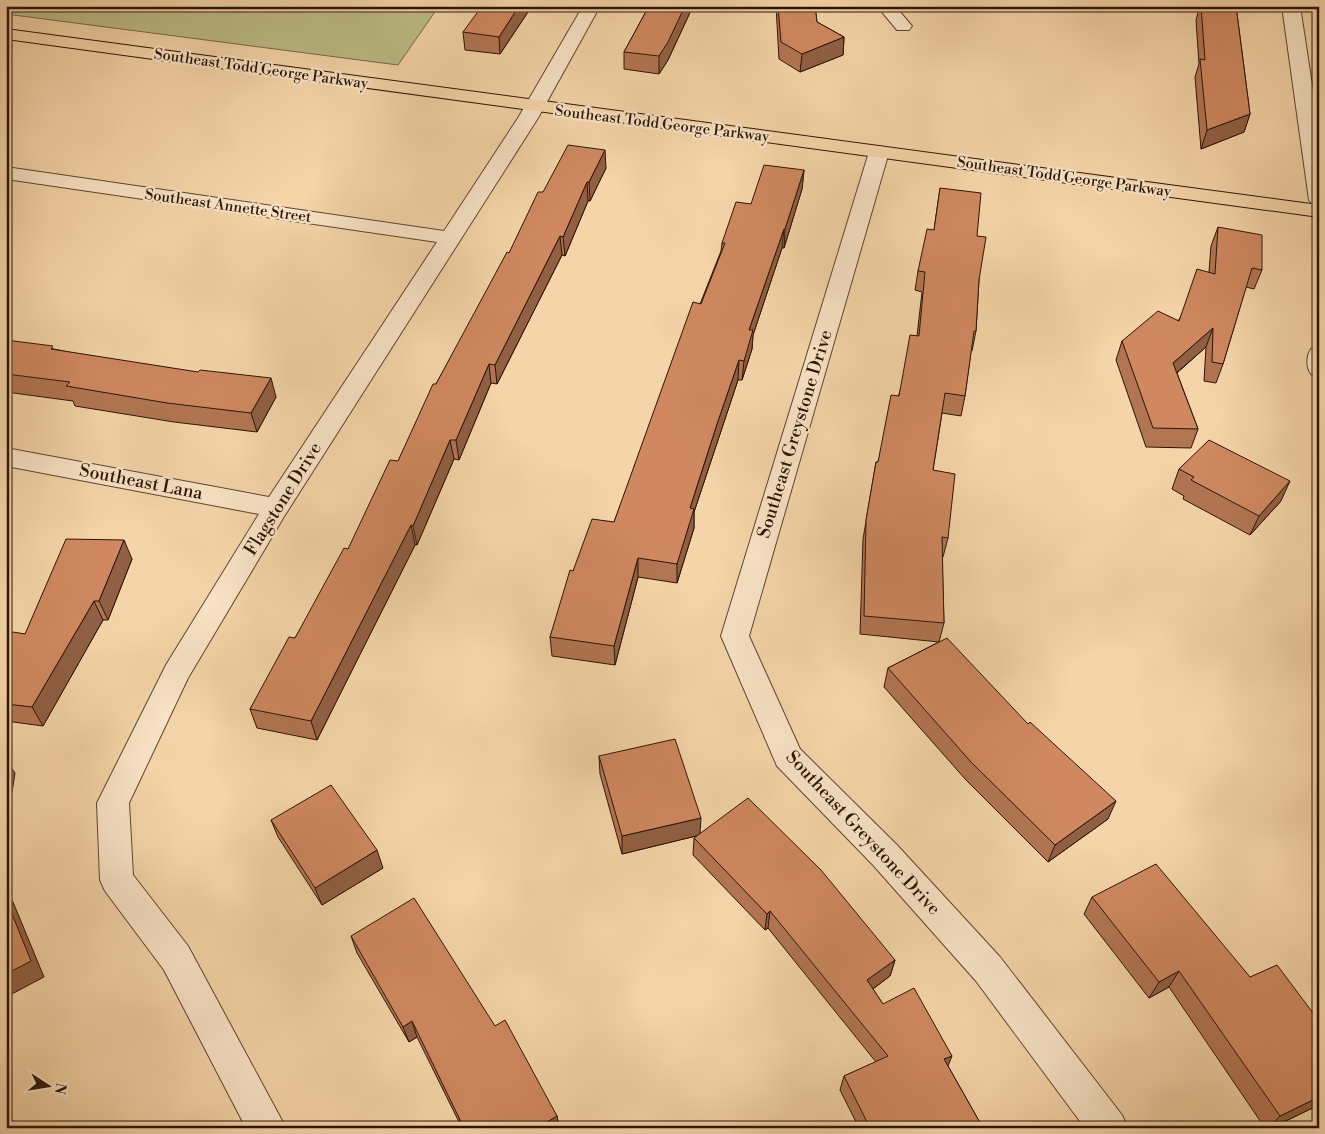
<svg xmlns="http://www.w3.org/2000/svg" width="1325" height="1134" viewBox="0 0 1325 1134" font-family="'Libre Bodoni',serif">
  <style>
    .green { fill: #bcbc87; stroke: #746846 }
    .lines { fill: none; stroke-linecap: round; stroke-linejoin: round }
    .minor-casing { stroke: #5f442e; stroke-width: 2 }
    .major-casing { stroke: #2d1406; stroke-width: 2 }
    .minor { fill: #f8e3c6; fill-rule: evenodd }
    .major { fill: #f4d4a8; fill-rule: evenodd }
    .wall { fill: #b27553; stroke: #2d1406 }
    .shaded-wall { fill: #915f43; stroke: #2d1406 }
    .building { fill: #cf8860; stroke: #2d1406 }
    .labels { text-anchor: middle; dominant-baseline: central; stroke-width: 4.5; stroke-linejoin: round; paint-order: stroke }
    .far-street-label { font-size: 15px; fill: #2d1406; stroke: #f8e3c6 }
    .street-label { font-size: 18px; fill: #2d1406; stroke: #f8e3c6 }
  </style>
  <rect width="100%" height="100%" fill="#f4d4a8"/>
  <filter id="stains"><feTurbulence type="fractalNoise" baseFrequency=".004" numOctaves="4"/><feColorMatrix values="0 0 0 0 .2 0 0 0 0 .09 0 0 0 0 .02 0 0 0 .5 -.17"/></filter>
  <radialGradient id="worn" r=".72"><stop offset=".6" stop-color="#630" stop-opacity="0"/><stop offset="1" stop-color="#630" stop-opacity=".3"/></radialGradient>
  <path class="green" d="M6,6H439L398,65L6,14Z"/>
  <g class="lines">
    <g class="minor-casing">
      <path id="minor" d="M583,6H600L538,118L285,515L188,678L129,803L133,875L188,946L286,1128H246L164,970L105,891L100,880L97,803L166,665L259,514L6,466V448L269,497L437,242L6,179V167L444,231L518,118Z
        M877,6H895L912,26L909,30H897Z
        M1282,6H1300L1319,131V206L1312,204L1309,200Z
        M879,146L886,148L889,152L749,636L800,749L897,845L1000,957L1122,1115L1128,1128H1085L976,981L873,865L777,766L721,636L869,152L872,148Z
        M1319,347V377L1311,374C1306,367 1306,356 1311,349Z"/>
    </g>
    <g class="major-casing">
      <path id="major" d="M6,29L1319,205V217L6,39Z"/>
    </g>
    <use href="#minor" class="minor"/>
    <use href="#major" class="major"/>
  </g>
  <path class="wall" d="M532,6L500,54L465,50L463,32Z
    M649,6H693L668,60L659,74L624,69V52Z
    M776,6H815L817,22L844,37L843,55L800,72L779,59Z
    M1200,6H1236L1250,114L1244,132L1201,149L1195,77L1199,64L1196,20Z
    M606,168L590,201H588L565,256L562,255L497,384L491,383L459,460L454,459L417,545H415L317,740L257,728L250,709L295,638L348,549L398,461L436,384L543,192Z
    M804,170L802,189L784,248H782L753,335L752,349L742,380H738L694,512V528L677,583L638,577L615,665L552,656L550,637L573,571L614,522L721,251L722,243L751,204Z
    M940,188L977,236L979,280L976,331L972,351H971L965,396L961,416L942,413L933,470L948,538L943,557H942L944,623L939,642L1108,819L1048,862L966,780L884,687L888,668L939,642L860,634L863,539L876,462H878L917,336L922,292L915,290L918,271L934,230Z
    M1218,227L1262,270L1254,289L1246,287L1223,364L1216,383L1204,381L1206,347L1177,373L1198,429L1191,448L1146,447L1116,360L1122,341L1178,321L1209,272L1211,246Z
    M6,340L54,349L276,397L257,432L174,422L75,406L73,401L6,392Z
    M1179,469L1281,501L1250,535L1183,499L1184,496L1172,489Z
    M132,559L108,620H103L43,726L6,721V643L25,634Z
    M599,756L700,833L895,960L890,976L873,989L883,1004L948,1066L983,1128H859L840,1090L844,1076L876,1062L768,928L765,930L693,855L694,838L696,836L622,854L600,774Z
    M271,820L383,868L322,905L278,837Z
    M1092,897L1250,977L1319,1105L1271,1128H1265L1169,987L1149,998L1084,914Z
    M351,936L495,1026L557,1116L559,1128H462L417,1037L409,1042L357,953Z"/>
  <path class="shaded-wall" d="M519,6H532L500,54L499,37Z
    M685,6H693L668,60L659,74V56Z
    M844,37L843,55L800,72L802,54Z
    M1250,114L1244,132L1201,149L1207,130Z
    M605,150L606,168L590,201L589,182Z
    M804,170L802,189L784,248L785,229Z
    M587,182L588,201L565,256L563,237Z
    M784,229L782,248L753,335L752,349L742,380L744,361L749,330Z
    M560,236L562,255L497,384L495,365Z
    M1213,328L1206,347L1166,382L1173,363Z
    M739,360L738,380L694,512V528L677,583V564L690,508L717,424Z
    M489,364L491,383L459,460L456,440Z
    M271,378L276,397L257,432L251,413Z
    M450,440L454,459L417,545L413,526Z
    M1290,481L1281,501L1250,535L1259,516Z
    M411,525L415,545L317,740L311,721Z
    M124,540L132,559L108,620L99,601Z
    M638,558V577L615,665L614,646Z
    M94,601L103,620L43,726L32,707Z
    M6,760L15,773L6,830Z
    M1116,801L1108,819L1048,862L1055,845Z
    M701,818L700,835L622,854V836Z
    M377,850L383,868L322,905L315,888Z
    M6,893L13,902L44,977L6,997Z
    M770,911L768,928L765,930L767,914Z
    M895,960L890,976L863,996L867,980Z
    M1179,971L1169,987L1149,998L1159,982Z
    M412,1021L417,1037L409,1042L403,1027Z
    M952,1056L946,1071L944,1059Z
    M1319,1097V1105L1271,1128H1268L1280,1116Z
    M557,1116L559,1128H537Z"/>
  <path class="building" d="M482,6H519L499,37L463,32Z
    M649,6H685L668,42L659,56L624,52Z
    M778,6H815L817,22L844,37L802,54L781,42Z
    M1201,6H1236L1250,114L1207,130L1200,59L1205,60Z
    M568,145L605,150L589,182H587L563,237L560,236L495,365L489,364L456,440H450L413,526L411,525L311,721L250,709L289,637L295,638L344,548L348,549L390,460L398,461L433,384H436L507,252L509,253L538,192H543Z
    M764,165L804,170L785,229H784L749,330H753L744,361L739,360L717,424L690,508L694,509L677,564L638,558L614,646L550,637L570,570L573,571L592,519L614,522L693,302L701,304L725,243H722L736,202L751,204Z
    M940,188L981,193L977,236L986,237L979,280L976,331H974L965,396L945,393L933,470L955,474L948,538L942,537L944,623L864,616L866,520L876,462H878L891,395L899,396L910,335L919,336L925,272L918,271L927,229L934,230Z
    M1218,227L1262,235V270L1252,268L1223,364L1212,362L1213,328L1173,363L1198,429L1153,428L1122,341L1158,311L1179,321L1197,269L1215,274Z
    M6,340L53,346L51,349L198,372L200,370L271,378L251,413L167,403L66,386L70,382L6,374Z
    M1209,440L1290,481L1259,516L1191,480L1194,477L1179,469Z
    M66,539L124,540L99,601H94L32,707L6,704V643L13,632L25,634Z
    M947,638L1028,724L1030,722L1116,801L1055,845L971,762L888,668Z
    M675,739L701,818L622,836L599,756Z
    M331,785L377,850L315,888L271,820Z
    M748,798L821,870L895,960L867,980L883,1004L914,988L952,1056L944,1059L983,1128H870L844,1076L888,1056L770,911L767,914L694,838Z
    M1156,864L1250,977L1277,965L1319,1021V1097L1280,1116L1179,971L1159,982L1092,897Z
    M414,898L495,1026L505,1020L557,1116L537,1128H464L412,1021L403,1027L351,936Z
    M6,899L31,961L6,974Z"/>
  <g class="labels">
    <g class="far-street-label">
      <text transform="translate(261 69) rotate(8)">Southeast Todd George Parkway</text>
      <text transform="translate(662 124) rotate(7)">Southeast Todd George Parkway</text>
      <text transform="translate(1064 177) rotate(8)">Southeast Todd George Parkway</text>
      <text transform="translate(228 206) rotate(8)">Southeast Annette Street</text>
    </g>
    <g class="street-label">
      <text transform="translate(795 434) rotate(-73)">Southeast Greystone Drive</text>
      <text transform="translate(141 482) rotate(11)">Southeast Lana</text>
      <text transform="translate(283 499) rotate(-58)">Flagstone Drive</text>
      <text transform="translate(863 833) rotate(47)">Southeast Greystone Drive</text>
    </g>
  </g>
  <rect width="1325" height="1134" fill="none" stroke="#f4d4a8" stroke-width="25"/>
  <rect x="8" y="8" width="1310" height="1119" fill="none" stroke="#2d1406" stroke-width="2.5"/>
  <rect x="12" y="12" width="1300" height="1109" fill="none" stroke="#2d1406"/>
  <g transform="translate(48 1086) rotate(102)" stroke="#f8e3c6" stroke-width="4" paint-order="stroke">
  <path d="M0-4L9 19L0 12L-9 19Z" fill="#2d1406"/>
  <text y="-8" font-size="14" font-weight="bold" text-anchor="middle" fill="#2d1406">N</text>
  </g>
  <rect width="100%" height="100%" filter="url(#stains)"/>
  <rect width="100%" height="100%" fill="url(#worn)"/>
</svg>
